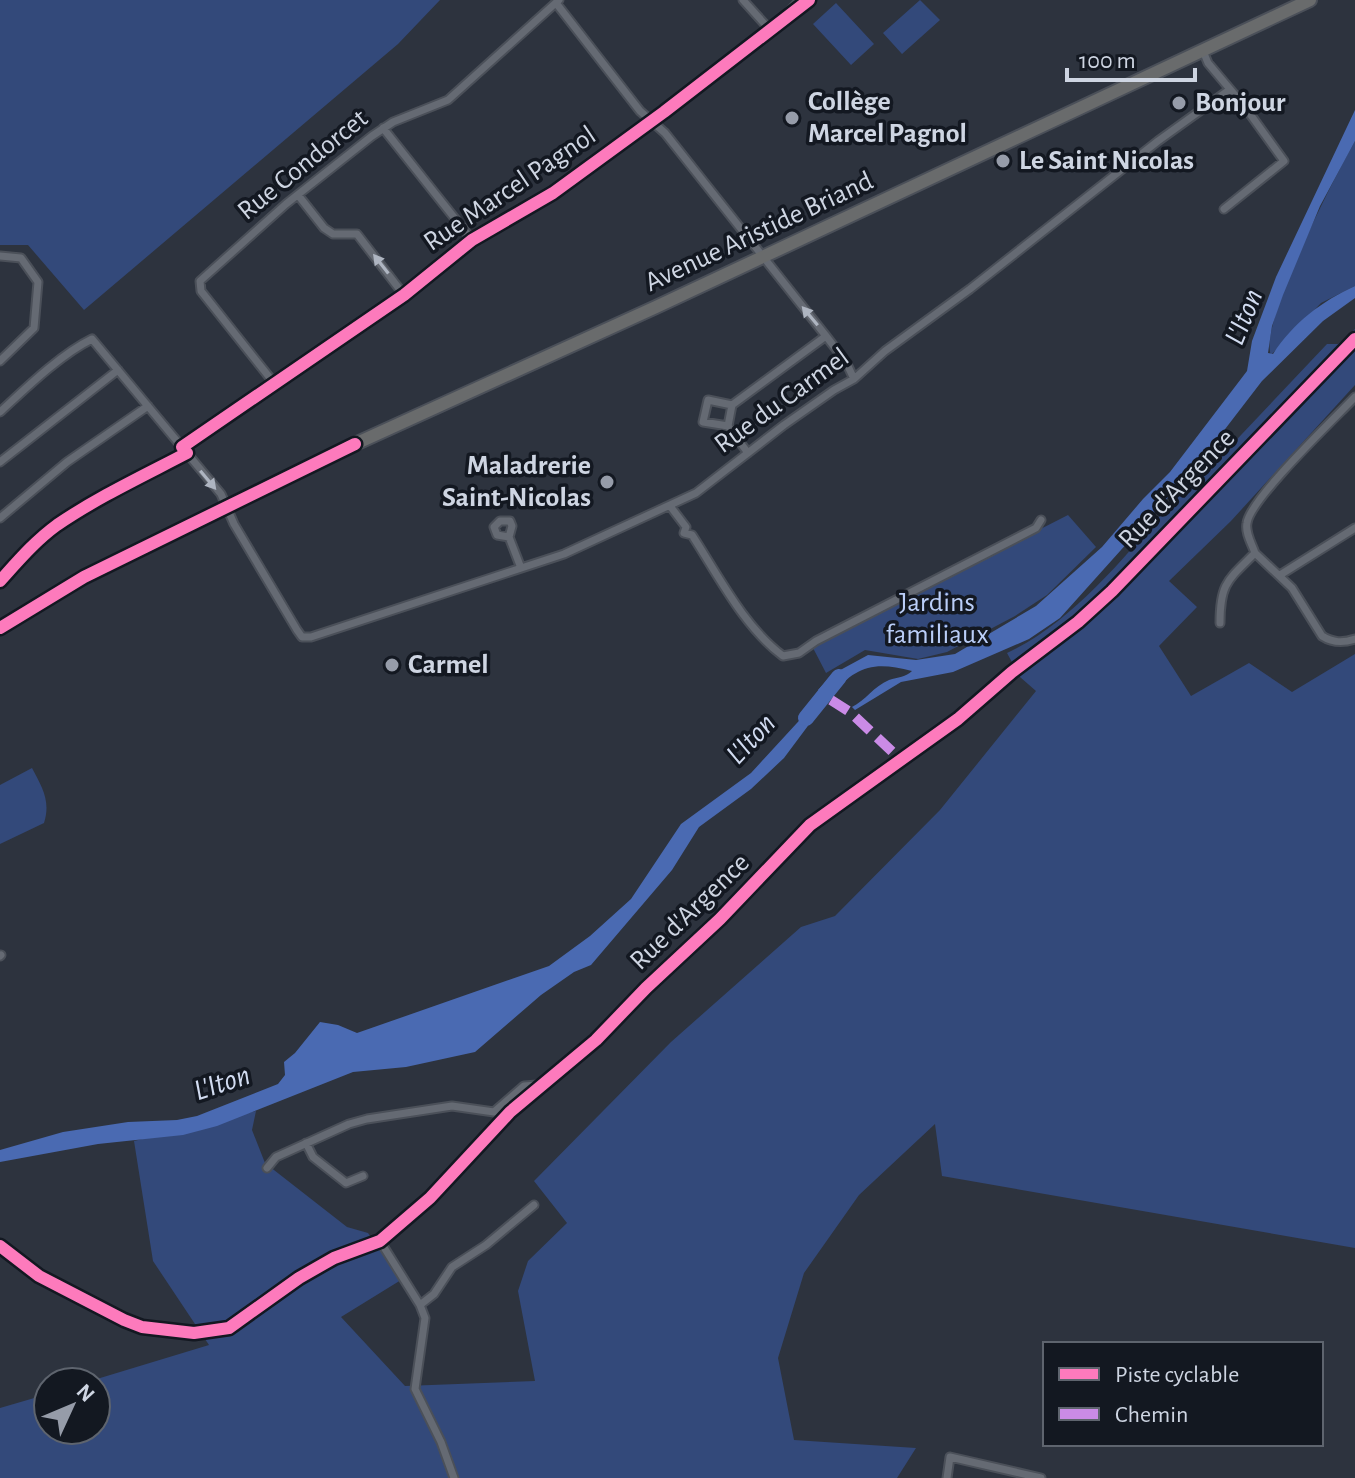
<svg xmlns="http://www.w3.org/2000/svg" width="1355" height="1478" viewBox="0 0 1355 1478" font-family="'Alegreya Sans',sans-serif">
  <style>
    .green { fill: #33497a }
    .water { fill: #4a6ab2 }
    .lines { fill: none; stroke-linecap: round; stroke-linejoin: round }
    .river { stroke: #4a6ab2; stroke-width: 16 }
    .street-casing { stroke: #4b5059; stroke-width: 11 }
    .primary-casing { stroke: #4b5059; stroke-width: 16 }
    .street { stroke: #656a73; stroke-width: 7 }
    .primary { stroke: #696b6c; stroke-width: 12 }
    .quiet { stroke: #ca8be6; stroke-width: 10; stroke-dasharray: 20 10; stroke-linecap: butt }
    .cycleway-casing { stroke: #131821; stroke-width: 17 }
    .cycleway { stroke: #fd7abc; stroke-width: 12 }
    .oneway { fill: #aeb5c1 }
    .poi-dot { fill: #969ca9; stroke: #131821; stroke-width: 3 }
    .labels { text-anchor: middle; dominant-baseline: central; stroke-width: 7; stroke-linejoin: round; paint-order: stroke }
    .poi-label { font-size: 28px; font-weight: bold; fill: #ced5e2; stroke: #131821; text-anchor: start }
    .street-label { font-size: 28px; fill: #ced5e2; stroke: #131821 }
    .park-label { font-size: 28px; fill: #bacef8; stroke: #131821 }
    .water-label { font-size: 30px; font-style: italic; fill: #d2dcf1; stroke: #131821 }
  </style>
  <rect width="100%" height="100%" fill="#2d333e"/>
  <path class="green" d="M0,0H440L398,44L84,310L28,245H0Z
    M920,0L940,20L902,54L883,33Z
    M836,3L874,44L851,65L813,24Z
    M1355,141V286L1321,303L1271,355C1258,325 1336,174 1355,141Z
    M1355,329V385L1231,521L1169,581L1197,607L1159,646L1191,696L1249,663L1292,692L1355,654V1248L942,1176L935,1124L859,1195L804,1273L778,1358L794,1440L916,1448L897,1478H0V1408L48,1394V1430H96V1382H87L209,1345L153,1261L134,1141L256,1111L252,1130L265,1163L347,1227L368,1233L401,1280L341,1317L405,1386L535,1381L518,1291L528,1261L567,1223L534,1181L671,1042L801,927L835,916L940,810L1036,691L1020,677L1007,653C1081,619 1142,535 1196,474L1207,471L1327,344H1338Z
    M1068,515L1096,547L1047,595L1015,616L947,652L918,659L865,650L826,673L812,646Z
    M32,768C42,787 51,801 44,823L0,844V785Z"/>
  <path class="water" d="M1355,110V141L1320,206L1283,295L1272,326L1268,353L1273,354C1293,323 1322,301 1355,286V298L1323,321L1262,381L1199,463L1060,618L1029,639L953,672L901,682L855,710L852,707C865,701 874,686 889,680C898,677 906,677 912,671C875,661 855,665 831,697L818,690L833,674L868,655L916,660L955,654L1036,606L1102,547L1143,499L1170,472L1247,371L1252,341L1276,277Z
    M814,701L822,707L784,758L751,789L699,827L672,870L591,965L574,972L541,995L475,1052L406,1067L353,1072L217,1126L183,1135L98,1144L0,1162V1150L63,1132L128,1122L177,1120L197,1116L278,1084L285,1075L284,1062L295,1053L320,1022L338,1025L357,1033L549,966L590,936L631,899L681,824L751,773L808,711Z"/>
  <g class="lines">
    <path class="river" d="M806,718L839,677"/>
    <g class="street-casing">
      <path id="street" d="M743,0L770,30
        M556,3L640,111L665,133L826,336L846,362L854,379
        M789,12L800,0
        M1203,51L1208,63L1245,107L1284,161L1224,209
        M383,128L472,240
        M298,195L324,228L333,234H357L404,295
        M0,256L21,258L38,282L34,328L0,361
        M274,383L201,291L200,281L286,204L372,136L393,122L448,100L559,0
        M732,405L826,336
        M0,412C26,388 61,354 92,339L221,494L234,524L297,630L302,637H311L564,554L696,493L784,425L834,390L854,379L885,351L970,289L1158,141L1229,90
        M728,426L703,422L708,400L732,405L728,426L748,453
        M182,447L404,295L472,240L553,193L664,112L809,0
        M0,462L118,370
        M670,506L686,527L684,533L692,535C718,575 744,627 783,656L799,653L816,641L1036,528L1041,520
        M0,518L67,462L148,406
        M509,537L497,535L494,527L500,521H510L512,526L509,537L521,568
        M1255,553L1292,588L1322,636C1333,643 1343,643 1355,639
        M1280,575L1355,528
        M0,581C18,561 35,541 57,525C98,497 143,476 187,453
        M1220,623C1220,583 1228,580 1255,553C1252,544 1245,533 1247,523C1250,499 1334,419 1355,397
        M0,956L1,955
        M306,1143L313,1157L346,1183L363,1176
        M267,1168L276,1157L349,1124L367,1119L452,1106L494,1112L524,1086L537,1085
        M380,1241L420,1305L425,1318L415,1389L441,1442L454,1478
        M0,1246L39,1276L124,1320L142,1327L194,1333L229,1328L299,1278L334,1258L380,1241L430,1198L510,1112L596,1040L646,988L720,919L810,825L958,719L1012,672L1078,622L1112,591L1355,339
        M420,1305L434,1294L452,1267L486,1245L534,1205
        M947,1478L950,1457L1041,1478"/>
    </g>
    <g class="primary-casing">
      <path id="primary" d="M0,628L84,577L355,444L656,307L1310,0"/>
    </g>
    <use href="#street" class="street"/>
    <use href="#primary" class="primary"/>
    <path class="quiet" d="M831,700L850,712L900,759"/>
    <g class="cycleway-casing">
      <path id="cycleway" d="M0,581C18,561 35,541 57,525C98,497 143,476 187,453L182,447L404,295L472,240L553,193L664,112L809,0
        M0,628L84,577L355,444
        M0,1246L39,1276L124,1320L142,1327L194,1333L229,1328L299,1278L334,1258L380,1241L430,1198L510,1112L596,1040L646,988L720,919L810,825L958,719L1012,672L1078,622L1112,591L1355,339"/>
    </g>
    <use href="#cycleway" class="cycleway"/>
  </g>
  <defs><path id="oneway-solid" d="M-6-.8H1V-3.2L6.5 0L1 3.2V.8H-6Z" transform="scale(2)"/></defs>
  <g class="oneway">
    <use href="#oneway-solid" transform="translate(381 264) rotate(-128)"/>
    <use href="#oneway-solid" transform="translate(810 316) rotate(-130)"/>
    <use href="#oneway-solid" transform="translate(208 480) rotate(50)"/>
  </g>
  <g class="poi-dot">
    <circle cx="1179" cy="103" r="8"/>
    <circle cx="792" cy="118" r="8"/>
    <circle cx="1003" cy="161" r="8"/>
    <circle cx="607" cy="482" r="8"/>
    <circle cx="392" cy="665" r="8"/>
  </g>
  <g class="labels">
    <g class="poi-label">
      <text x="808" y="102">Collège<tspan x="808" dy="32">Marcel Pagnol</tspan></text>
      <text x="1195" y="103">Bonjour</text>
      <text x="1019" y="161">Le Saint Nicolas</text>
      <text x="591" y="466" text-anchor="end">Maladrerie<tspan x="591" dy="32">Saint-Nicolas</tspan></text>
      <text x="408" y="665">Carmel</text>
    </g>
    <g class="street-label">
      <text transform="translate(303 165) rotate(-39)">Rue Condorcet</text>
      <text transform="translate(510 189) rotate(-34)">Rue Marcel Pagnol</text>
      <text transform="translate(759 232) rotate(-25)">Avenue Aristide Briand</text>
      <text transform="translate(782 401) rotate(-36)">Rue du Carmel</text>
      <text transform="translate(1177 489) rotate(-46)">Rue d'Argence</text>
      <text transform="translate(690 912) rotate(-44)">Rue d'Argence</text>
    </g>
    <g class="park-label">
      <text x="937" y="603">Jardins<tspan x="937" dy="32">familiaux</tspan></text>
    </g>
    <g class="water-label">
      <text transform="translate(1244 317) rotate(-68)">L'Iton</text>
      <text transform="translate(751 739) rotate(-47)">L'Iton</text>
      <text transform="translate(222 1083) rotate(-18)">L'Iton</text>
    </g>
  </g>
  <rect x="1043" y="1342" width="280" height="104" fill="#131821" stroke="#5e646e" stroke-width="2"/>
  <rect x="1059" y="1368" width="40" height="12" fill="#fd7abc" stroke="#5e646e" stroke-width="2"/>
  <text x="1115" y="1382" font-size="24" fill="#ced5e2">Piste cyclable</text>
  <rect x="1059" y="1408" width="40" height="12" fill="#ca8be6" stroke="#5e646e" stroke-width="2"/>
  <text x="1115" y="1422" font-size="24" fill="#ced5e2">Chemin</text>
  <g transform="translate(72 1406) rotate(46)"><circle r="38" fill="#131821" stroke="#5e646e" stroke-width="2"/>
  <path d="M0-6L14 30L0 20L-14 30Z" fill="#969ca9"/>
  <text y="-12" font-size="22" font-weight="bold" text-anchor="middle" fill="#ced5e2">N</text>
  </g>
  <path d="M1067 68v12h128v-12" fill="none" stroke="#ced5e2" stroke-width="4"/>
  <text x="1079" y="68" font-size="24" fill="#ced5e2" stroke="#131821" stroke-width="6" paint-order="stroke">100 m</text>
</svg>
